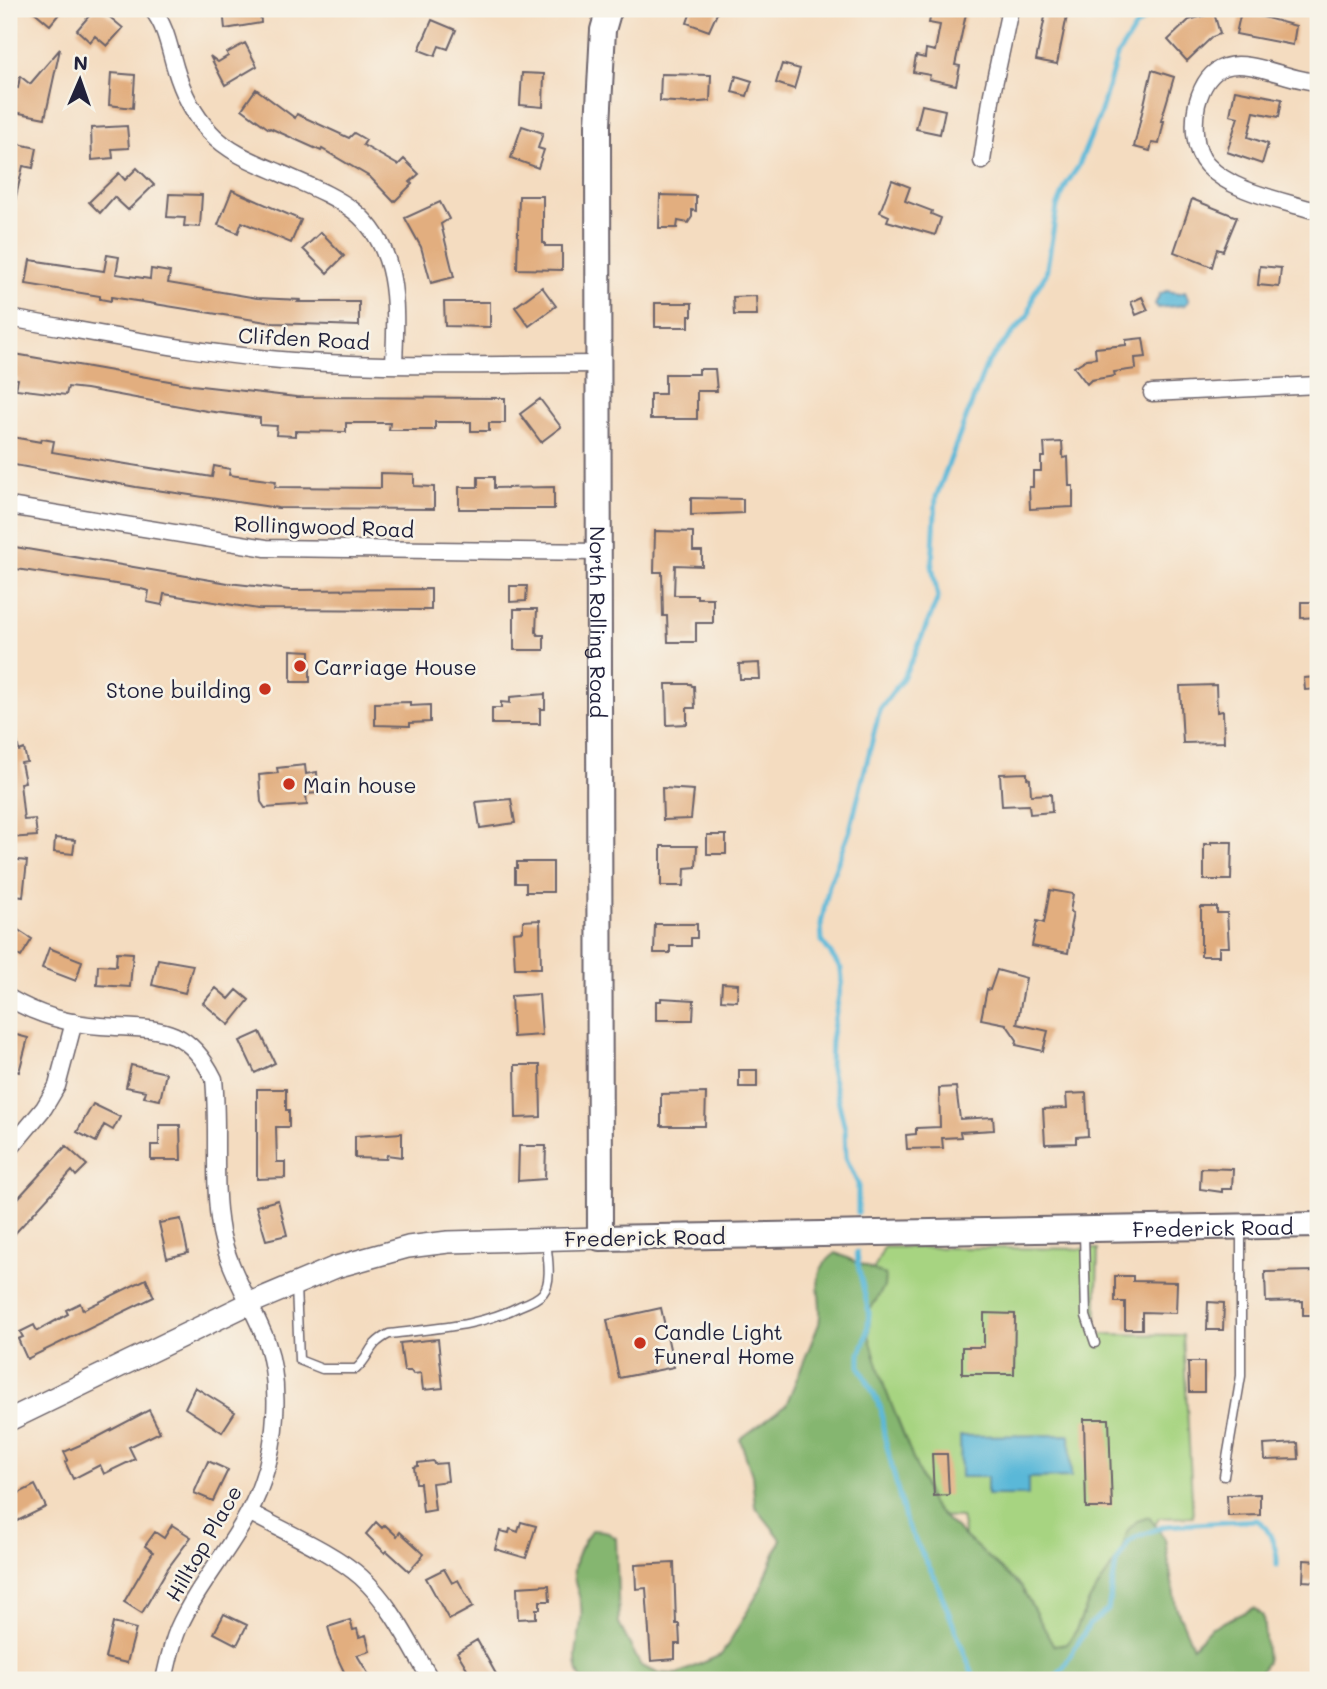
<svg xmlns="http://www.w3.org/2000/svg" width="1327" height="1689" viewBox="0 0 1327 1689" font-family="Mali,sans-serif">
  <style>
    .green { fill: #a7d481; stroke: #647b5e; stroke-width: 2 }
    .forest { fill: #85b66f; stroke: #546c55; stroke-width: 2 }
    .water { fill: #5ab8d8; stroke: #3e6d8a; stroke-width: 2 }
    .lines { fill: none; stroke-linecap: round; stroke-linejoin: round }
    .stream { stroke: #5ab8d8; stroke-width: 5 }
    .building { fill: #e2ae7f }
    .service-casing { stroke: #6c636a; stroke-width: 11 }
    .minor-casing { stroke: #6c636a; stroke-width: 19 }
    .secondary-casing { stroke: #6c636a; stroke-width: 24 }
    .primary-casing { stroke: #6c636a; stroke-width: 28 }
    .service { stroke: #fff; stroke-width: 8 }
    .minor { stroke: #fff; stroke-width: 16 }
    .secondary { stroke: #fff; stroke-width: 21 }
    .primary { stroke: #fff; stroke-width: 24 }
    .poi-dot { fill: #c8321e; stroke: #f7f3e8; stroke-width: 2.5 }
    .labels { text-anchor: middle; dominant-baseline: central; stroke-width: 5; stroke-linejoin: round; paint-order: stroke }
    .street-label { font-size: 21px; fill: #22223b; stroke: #f7f3e8 }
    .poi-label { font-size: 21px; fill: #22223b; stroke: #f7f3e8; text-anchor: start }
  </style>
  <rect width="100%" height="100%" fill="#f7f3e8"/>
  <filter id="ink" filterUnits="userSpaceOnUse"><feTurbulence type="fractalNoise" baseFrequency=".0143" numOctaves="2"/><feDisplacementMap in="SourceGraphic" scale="14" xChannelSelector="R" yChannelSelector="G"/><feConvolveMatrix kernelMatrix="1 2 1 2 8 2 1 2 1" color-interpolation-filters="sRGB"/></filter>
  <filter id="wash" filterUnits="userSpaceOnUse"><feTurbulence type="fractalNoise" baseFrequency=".00686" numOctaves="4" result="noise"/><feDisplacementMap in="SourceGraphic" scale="28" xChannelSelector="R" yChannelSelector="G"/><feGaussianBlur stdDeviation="1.57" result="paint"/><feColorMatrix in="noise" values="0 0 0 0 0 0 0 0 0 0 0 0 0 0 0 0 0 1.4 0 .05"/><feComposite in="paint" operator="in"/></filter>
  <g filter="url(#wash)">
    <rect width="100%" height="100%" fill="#f4dcc0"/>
    <path class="green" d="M884,1247L1098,1249L1096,1334L1183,1335L1193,1517L1159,1518L1070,1680H995L961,1517L931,1516L856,1308Z"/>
    <path class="forest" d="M836,1253L885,1275L884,1287L870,1310L869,1335L884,1386L931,1503L939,1513L1022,1588L1054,1646L1067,1644L1074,1634L1090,1599L1120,1555L1128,1530L1137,1521L1149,1517L1165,1539L1176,1607L1193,1647L1210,1628L1254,1608L1263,1616L1267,1662L1255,1680H582C567,1658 585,1630 581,1606C580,1592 572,1583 574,1569C576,1553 583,1541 592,1530L605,1531L616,1538L619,1624L641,1666L658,1673L677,1674L721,1655L727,1646L760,1590L781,1539L755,1506L752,1475L740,1439L786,1405L819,1324C825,1294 805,1275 836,1253Z"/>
    <path class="water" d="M1166,291L1180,293L1185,291L1189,301L1185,305L1157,308L1155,304L1160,294Z
      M1070,1435L1071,1477L1028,1478V1495H987V1477H961L960,1436Z"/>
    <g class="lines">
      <path class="stream" d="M858,1213V1184L846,1158L845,1129L830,1065L831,1040L842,979L841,969L822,941L821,924L829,885L850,830L880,709L903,678L915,653L938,598L932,565L936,497L987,363L1029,314L1034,293L1046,274L1057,207L1067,183L1078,167L1100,114L1117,56L1135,28L1154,9
        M857,1252L859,1270L869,1313L867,1334L860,1354V1367L881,1408L884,1435L906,1523L935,1578L975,1680
        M1052,1680L1063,1668L1089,1625L1108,1610L1116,1564L1129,1542L1136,1537L1165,1526L1257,1520C1270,1528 1278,1550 1277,1565"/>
    </g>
    <g id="blocks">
      <path class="building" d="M31,9H63L50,25Z
        M95,9H100L123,28L107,46L95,36L90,42L77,30Z
        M223,9H260L261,23L225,29Z
        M692,9H719L709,31L687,23Z
        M932,9H967L955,65L960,66L956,85L929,79L930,75L913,72L916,56L925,58L926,49L935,51L940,25L929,23Z
        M1241,11L1296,26L1293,45L1236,34Z
        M1046,12L1067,16L1057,64L1036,60Z
        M1214,13L1220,34L1212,37L1187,61L1168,40L1189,20Z
        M432,20L456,30L448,49L439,46L435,56L419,50Z
        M245,43L257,66L225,85L210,56L218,62L228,56L227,53Z
        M60,49L45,118L9,111L14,87L18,88L20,76L30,84Z
        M782,64L800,69L794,89L776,83Z
        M1152,70L1174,77L1161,121H1164L1159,144L1152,143L1150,151L1134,147Z
        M111,73L135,75L133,108L109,105Z
        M522,73L544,74L543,107L520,105Z
        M661,74L711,75L710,101L689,103L660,101Z
        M736,76L752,81L747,96L732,92Z
        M256,89L295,118L297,114L349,138L354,133L366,140L363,145L398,165L404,159L419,174L410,182L412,184L394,202L370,177L322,149L321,151L270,128L269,129L242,109Z
        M1235,90L1282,99L1279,117L1254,112L1248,137L1268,144L1262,164L1227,152L1238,117L1230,115Z
        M922,105L945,110L940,134L916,129Z
        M127,126L129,148L112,149L113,158L92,160L91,128Z
        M522,126L543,133L538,148L544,150L538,168L511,158Z
        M9,142L37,148L33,168L23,166L14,205L9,204Z
        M137,168L154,185L128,210L114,197L100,213L89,202L119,173L125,180Z
        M892,180L910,187L905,201L932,211L931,214L941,218L935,235L887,221L889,216L880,212Z
        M232,190L301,220L291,243L242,222L238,233L218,225Z
        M169,194L202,195L200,227L184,226L185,218L167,217Z
        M660,195L696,196V211L692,210V217L688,223L678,221L677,228H659Z
        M519,196H543V243H545V246H562V270L517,269Z
        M1192,199L1237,217L1223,251L1217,249L1212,267L1174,252Z
        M440,202L449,219L441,224L454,277L431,283L421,247L405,218Z
        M321,232L344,256L327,273L303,249Z
        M107,255L119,257L116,274L150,279L151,269L170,272L168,283L257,298L300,300L298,302H359V326L273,323L111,297V301L100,299V296L26,284L30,260L104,271Z
        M1260,266L1281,268L1279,287L1258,285Z
        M542,287L556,306L529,326L515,307Z
        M756,296L757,315H734L733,297Z
        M1142,297L1148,310L1136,315L1131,302Z
        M444,302H490V327L445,326Z
        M655,303H692V316H689V327H655Z
        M1143,338L1146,357L1135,358L1136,369L1114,372L1115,376L1091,380L1087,384L1074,367L1087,359L1096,358L1095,348L1126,345V340Z
        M9,353L192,385L296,397L505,398V423H489V431H471V422H435V430H389L390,423H346V432L295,431V436L276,435L277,426L260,425V418L207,411L86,389L68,387L66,395L16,389L18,379L9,378Z
        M699,369H715L717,391H697V419H650V394H665V374H699Z
        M540,399L561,427L541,442L520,414Z
        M12,437L41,442L42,439L54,441L52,452L163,470V469L212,477L214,466L230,469L229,475L276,481L275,487L381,488V473L414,474V486L434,487V509L278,508L136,487L9,464V446L11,447Z
        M1062,442L1063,458L1068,457L1069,486H1073V507L1030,509L1029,487H1033V471H1041V457H1045L1044,443Z
        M478,477H494V488L554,487V509H459V487H478Z
        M691,498L743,499V513L691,515Z
        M655,531L693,532V551H702V566L675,565L674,595H697V598H713V623H696V642H668L667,616H663L662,572H654Z
        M9,546L228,583L290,590L431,589V610L258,609L164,594L162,605L147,602L149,591L129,586L9,568Z
        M510,586H527L526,601L510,602Z
        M1301,602H1318V617L1301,618Z
        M514,609H537L536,632L538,635H544V650H514Z
        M291,650L310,651V682H291Z
        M759,663L760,679H740L739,664Z
        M1317,677L1318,689L1305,690L1304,678Z
        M666,684H691L692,686H694L695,708H687V724L667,725Z
        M1216,685L1217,712L1223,711L1224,742L1183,743L1180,686Z
        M545,694V709H540V724H492V708H501V702L510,703V697Z
        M410,702V706L430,705V722L410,723V726L375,725V703Z
        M9,732H15L19,751L24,749L27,762L21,763L25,782L20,783L24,820L35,819L37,836L9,838Z
        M305,765L306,774L317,772L318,793L306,794L307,805L265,808L261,802L259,775L278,773L277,768Z
        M1027,773V778L1030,779L1031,795L1051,794L1052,812L1030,814L1029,805L1002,806L1000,774Z
        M662,788L694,790L691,819L663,820Z
        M511,799L515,823L480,828L476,802Z
        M707,835H726V854H707Z
        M55,838L75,840L73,854L54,852Z
        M1211,842H1232L1231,880H1204V844H1211Z
        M661,846H697L696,867L685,868L684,886H661Z
        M9,859L27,861L23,897L9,895Z
        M517,862H553V892H526V883H515V868H517Z
        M1050,890L1073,894L1070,912L1073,913L1070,928L1072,929L1068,953L1032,946L1037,921L1044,923Z
        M1201,907H1217V913H1227L1229,947H1219V956H1201Z
        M540,920L541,968H515L513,932L523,931V921Z
        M9,924L32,939L21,957L9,950Z
        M655,924H697V938H691V946H670V953H654Z
        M49,948L82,961L76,981L42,968Z
        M117,952L133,953L130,987L97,985L98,965L116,966Z
        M158,959L193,965L185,993L152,985Z
        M997,970L1026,978L1017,1024L1048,1031L1043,1051L1016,1045L1017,1040L1006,1024L981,1019L987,989L990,990Z
        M722,983L738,984L737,1001L721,1000Z
        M216,988L229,999L237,990L249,1000L229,1025L203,1003Z
        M539,994L542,1035L513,1037L511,996Z
        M661,998L694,1000L693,1020H656V1001H661Z
        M260,1032L275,1063L255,1073L240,1041Z
        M9,1033L28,1038L19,1072L9,1069Z
        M131,1065L166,1073L160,1100L144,1097L146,1091L126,1087Z
        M515,1065H540L541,1117L516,1118Z
        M739,1070H757V1087H739Z
        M956,1087L960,1119L993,1117L994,1130L960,1132L961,1137L942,1138L943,1148L907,1149L906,1135L916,1134V1128L940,1127L939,1088Z
        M257,1089H286V1110H289V1127H276L277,1162H285V1178L257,1179Z
        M706,1093L705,1126H661V1094Z
        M1086,1093L1088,1136L1076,1137V1143L1045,1144L1043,1109L1067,1108L1066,1094Z
        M93,1104L120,1117L113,1130L104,1125L96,1142L77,1132Z
        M159,1125H180L181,1160H151V1145H159Z
        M402,1133V1157L387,1155L386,1159L355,1158V1136Z
        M66,1146L87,1165L76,1176L72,1171L9,1240V1208Z
        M519,1146H546L545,1179L518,1181Z
        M1201,1168L1233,1169L1232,1189H1222V1192L1200,1189Z
        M278,1200L287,1235L266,1240L256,1206Z
        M181,1219L188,1253L167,1258L159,1223Z
        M1318,1271L1316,1315H1303V1301L1266,1302L1265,1272Z
        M1115,1276H1133V1281L1177,1282L1176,1313L1142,1312V1329H1125V1302H1115Z
        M146,1279L154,1297L27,1359L18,1339L23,1337L20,1332L34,1325L37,1331L68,1314L66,1310L80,1303L83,1310Z
        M1208,1302L1224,1303L1223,1330H1207Z
        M661,1308L674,1367L619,1378L607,1320Z
        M984,1313L1015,1314L1014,1374H962V1347H984Z
        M438,1339L443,1388L423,1390L421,1373L413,1374L411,1371H404L400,1343Z
        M1188,1362H1204V1392H1189Z
        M195,1387L235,1412L222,1432L185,1408Z
        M149,1410L160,1432L129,1447L135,1459L104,1474L100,1465L73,1479L65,1462L68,1460L64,1452L96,1438Z
        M1084,1419H1109L1112,1508H1086Z
        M1298,1443L1299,1459L1265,1460L1264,1445Z
        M932,1454H947L949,1495L934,1496Z
        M208,1461L228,1470L213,1501L194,1493Z
        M433,1461L434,1464L446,1463L448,1481L432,1483L435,1510L423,1512L420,1483H416L414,1467L418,1466V1463Z
        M35,1485L46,1507L9,1525V1498Z
        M1260,1494V1515L1228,1516L1227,1495Z
        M376,1522L382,1528L385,1525L397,1536L400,1532L424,1554L409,1571L387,1551L385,1553L366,1534Z
        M521,1522L536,1526L526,1558L495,1549L500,1531L509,1533L510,1529L518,1532Z
        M172,1525L191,1537L168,1568L142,1613L124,1602L153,1552L145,1546L155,1532L164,1538Z
        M1304,1560L1318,1561V1582L1303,1581Z
        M674,1563L676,1624H679L680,1644H675V1659L651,1661L646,1588L636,1589L635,1565Z
        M444,1569L452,1583L458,1580L473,1607L449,1620L426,1578Z
        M549,1585L550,1601H540V1609H536V1618L518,1619L517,1587Z
        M224,1614L247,1625L237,1645L214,1633Z
        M350,1620L353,1630L357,1629L359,1637L366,1635L370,1651L357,1655L372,1680H348L336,1655L328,1627Z
        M113,1623L136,1629L127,1663L105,1658Z
        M477,1640L496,1674L486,1680H474L457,1652Z"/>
    </g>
  </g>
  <g filter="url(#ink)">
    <use href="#blocks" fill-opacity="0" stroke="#6c636a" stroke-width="2"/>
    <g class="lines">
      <g class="service-casing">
        <path id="service" d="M1084,1232L1086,1316L1095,1343
          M296,1286L299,1360L322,1369H356C372,1355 366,1346 389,1334C435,1328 479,1327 520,1306C528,1303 538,1299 543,1293C553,1281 547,1254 546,1240
          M1224,1476L1241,1376V1229"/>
      </g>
      <g class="minor-casing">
        <path id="minor" d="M152,9C166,26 169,47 175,67C182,91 193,114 210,132C228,152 254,162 278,172C304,184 332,194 354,211C401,249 396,309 394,364
          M1318,82C1290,81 1249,58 1225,67C1209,72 1201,89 1197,104C1193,122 1193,150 1207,165C1231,191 1276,199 1309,209L1318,210
          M982,161L992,94L1010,9
          M9,318C108,335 207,356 308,362C405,368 503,364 600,364
          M1152,393L1318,385
          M9,506L266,548L599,552
          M9,998C36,1014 69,1024 101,1026C154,1030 186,1022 214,1079C219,1129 212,1182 221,1232C229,1271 252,1304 266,1340C281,1383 277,1440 262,1482C244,1536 201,1577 178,1629C171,1646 168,1663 164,1680
          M9,1150L44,1108L57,1086L74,1022
          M249,1512C283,1531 333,1552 361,1577C392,1605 410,1645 431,1680"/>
      </g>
      <g class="secondary-casing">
        <path id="secondary" d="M9,1420L248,1304L336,1267L408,1247L448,1242L600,1238"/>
      </g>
      <g class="primary-casing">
        <g id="primary">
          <path id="s1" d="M609,9L603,30L598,125L600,1238L1318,1225"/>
        </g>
      </g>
      <use href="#service" class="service"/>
      <use href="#minor" class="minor"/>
      <use href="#secondary" class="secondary"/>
      <use href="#primary" class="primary"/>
    </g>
  </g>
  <g class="poi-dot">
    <circle cx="300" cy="666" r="7"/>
    <circle cx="265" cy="689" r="7"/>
    <circle cx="289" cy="784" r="7"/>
    <circle cx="640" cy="1343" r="7"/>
  </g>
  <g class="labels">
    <g class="street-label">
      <text transform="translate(304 338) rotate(3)">Clifden Road</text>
      <text transform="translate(324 526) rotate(2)">Rollingwood Road</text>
      <text stroke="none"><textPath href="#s1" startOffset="614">North Rolling Road</textPath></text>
      <text stroke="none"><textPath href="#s1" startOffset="1843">Frederick Road</textPath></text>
      <text transform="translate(645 1237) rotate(-1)">Frederick Road</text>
      <text transform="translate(203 1543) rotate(-60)">Hilltop Place</text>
    </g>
    <g class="poi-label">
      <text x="314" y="666">Carriage House</text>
      <text x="251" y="689" text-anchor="end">Stone building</text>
      <text x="303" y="784">Main house</text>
      <text x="654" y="1331">Candle Light<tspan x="654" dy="24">Funeral Home</tspan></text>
    </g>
  </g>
  <rect width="1327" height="1689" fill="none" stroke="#f7f3e8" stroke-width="35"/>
  <g transform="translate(80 80) rotate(2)" stroke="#f7f3e8" stroke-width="5" paint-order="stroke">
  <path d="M0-5L12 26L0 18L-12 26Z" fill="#22223b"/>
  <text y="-10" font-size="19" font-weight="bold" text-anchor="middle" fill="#22223b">N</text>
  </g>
</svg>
